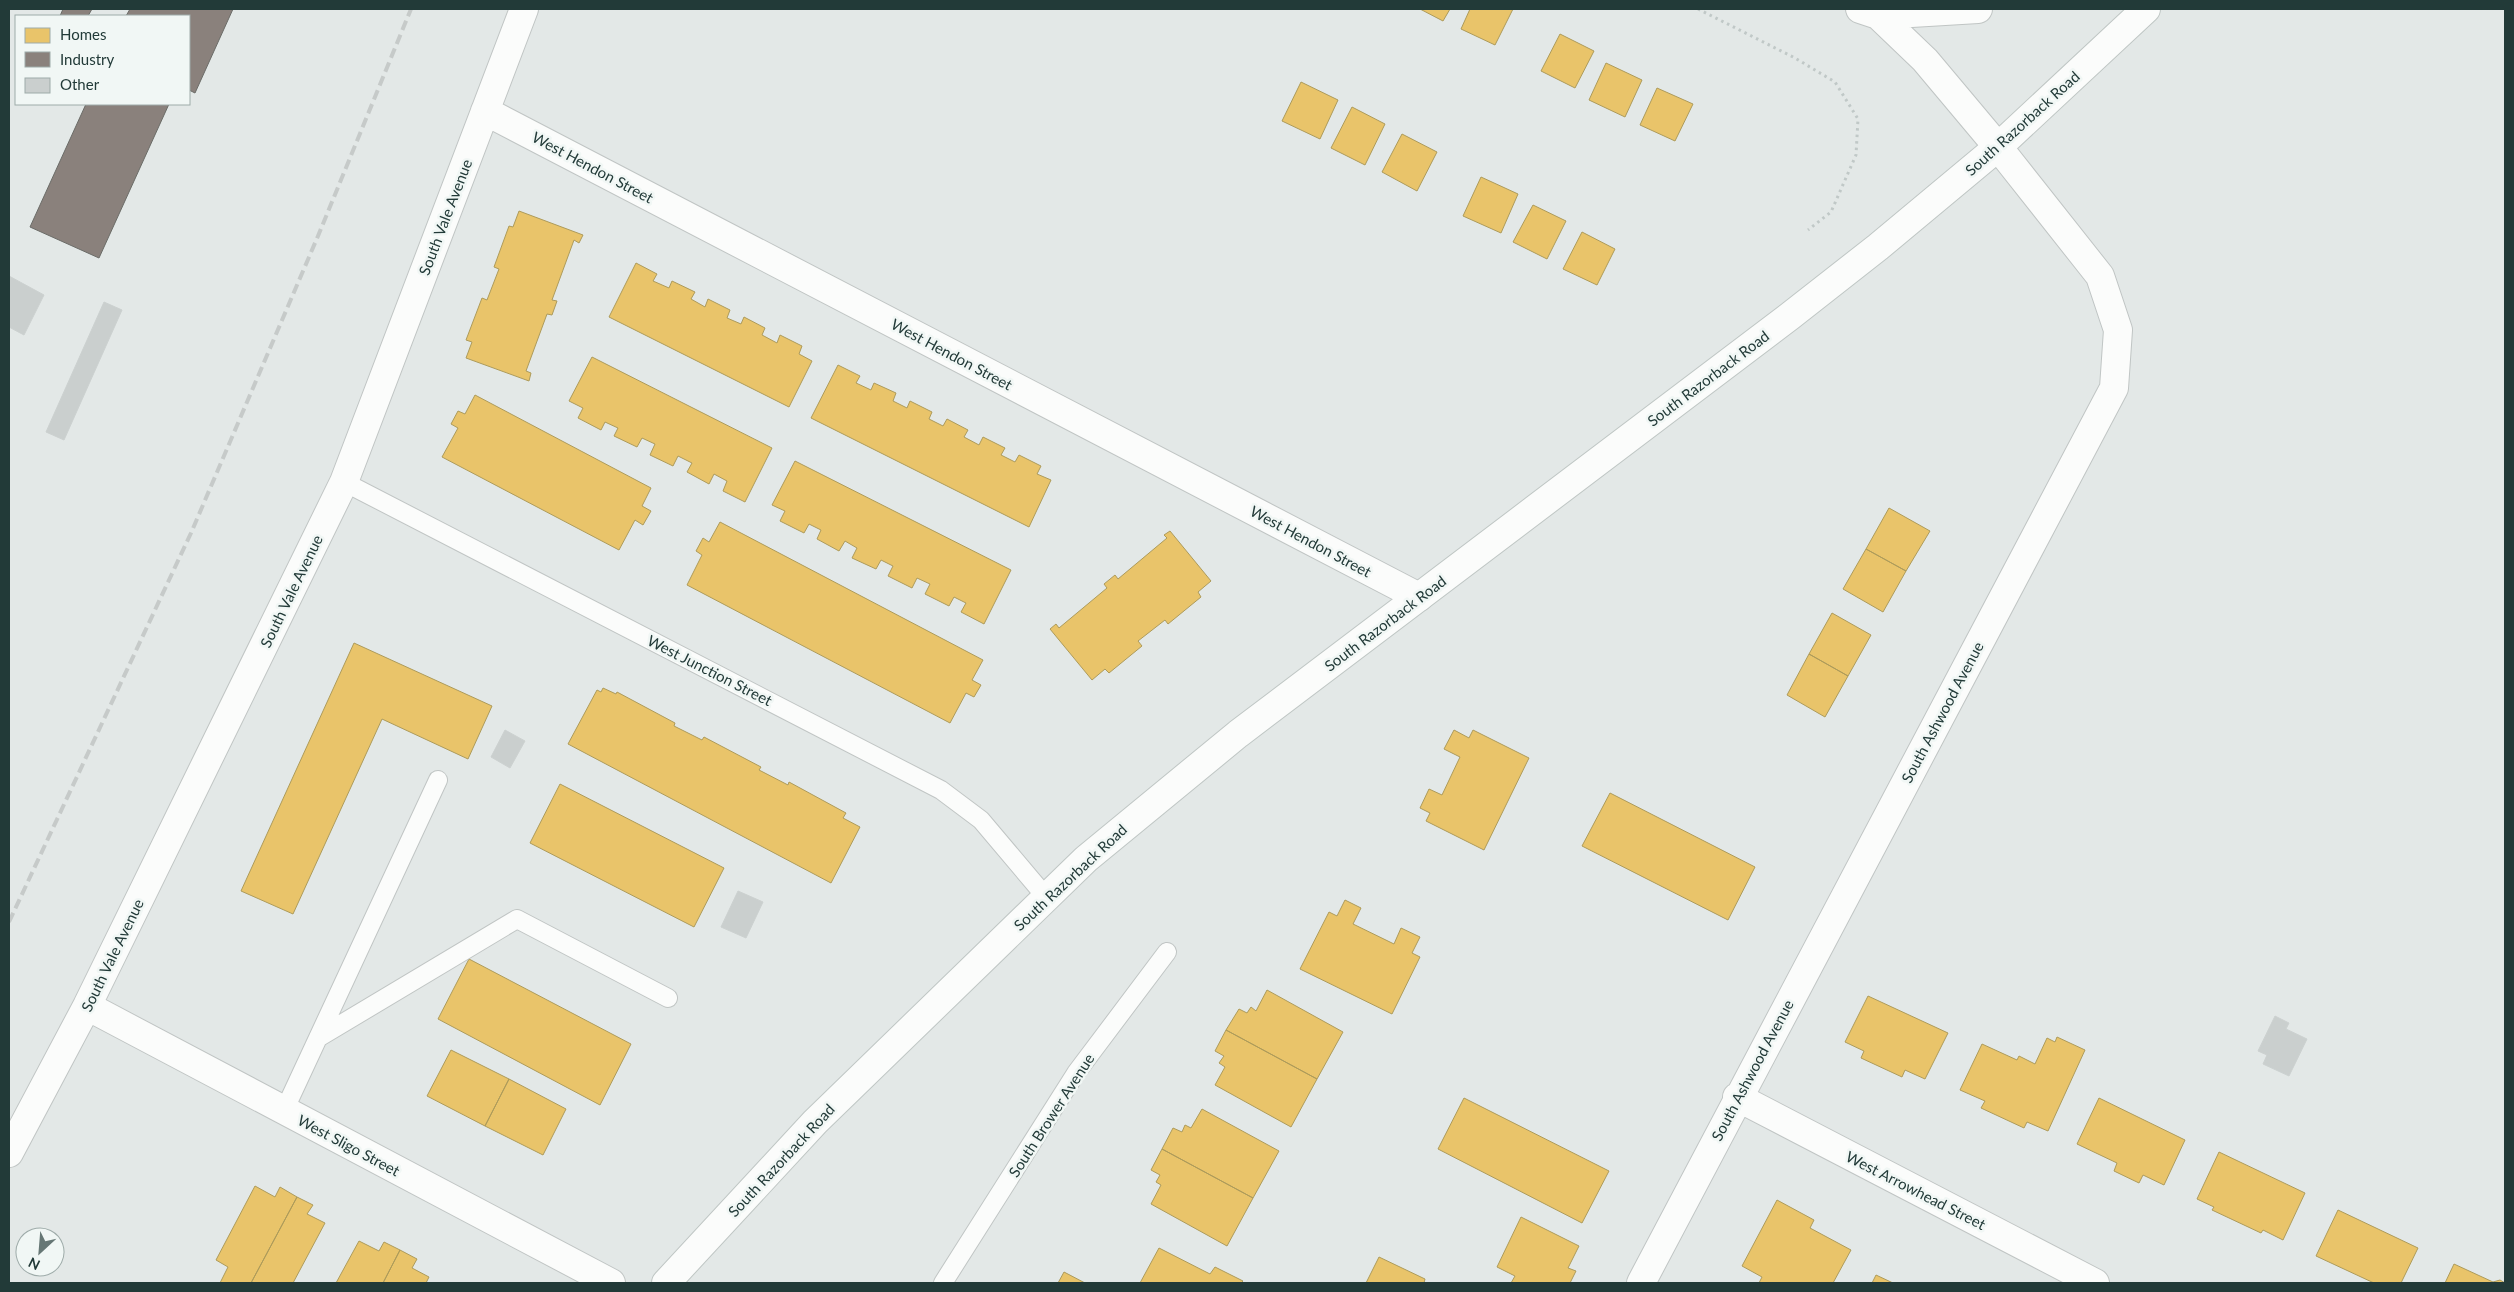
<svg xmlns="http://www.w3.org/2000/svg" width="2514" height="1292" viewBox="0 0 2514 1292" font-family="Lato,sans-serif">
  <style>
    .homes { fill: #e9c46a; stroke: #ad9b5b }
    .industry { fill: #8a817c; stroke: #6b6c68 }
    .building { fill: #cacfce; stroke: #ccd1d0 }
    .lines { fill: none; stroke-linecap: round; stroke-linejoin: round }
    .service-casing { stroke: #c0c5c4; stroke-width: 20 }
    .minor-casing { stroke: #c0c5c4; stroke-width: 30 }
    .tertiary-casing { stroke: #c0c5c4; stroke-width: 30 }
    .secondary-casing { stroke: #bfc6c4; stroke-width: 30 }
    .path { stroke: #c0c8c7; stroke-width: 3; stroke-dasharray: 2.5 4; stroke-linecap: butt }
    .service { stroke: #fbfcfb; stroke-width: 18 }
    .minor { stroke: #fbfcfb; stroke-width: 28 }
    .tertiary { stroke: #fbfcfb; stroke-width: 28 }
    .secondary { stroke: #fbfcfb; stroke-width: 28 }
    .rail { stroke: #c6cac9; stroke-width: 4; stroke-dasharray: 10 5; stroke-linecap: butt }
    .labels { text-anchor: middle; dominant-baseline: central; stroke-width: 5; stroke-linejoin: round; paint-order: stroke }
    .street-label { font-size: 15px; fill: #223a38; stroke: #f1f7f5 }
  </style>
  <rect width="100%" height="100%" fill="#e3e8e7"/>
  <path class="homes" d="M1420,9H1450L1443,21Z
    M1470,9H1513L1495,45L1461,29Z
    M1560,34L1594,51L1575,88L1541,71Z
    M1606,63L1642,80L1625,117L1589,100Z
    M1301,82L1338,100L1320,139L1282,121Z
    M1657,88L1693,104L1675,141L1640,125Z
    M1352,107L1385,124L1365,165L1331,148Z
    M1402,134L1437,152L1417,191L1382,172Z
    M1481,177L1518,194L1501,233L1463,216Z
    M1533,205L1566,221L1547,259L1513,242Z
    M519,211L583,235L579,243L574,240L552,300L557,301L552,315L547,314L526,371L531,373L529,381L466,358L472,342L466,340L482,298L487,300L499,269L494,267L509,226L513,227Z
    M1582,232L1615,249L1597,285L1563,269Z
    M636,263L657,274L653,281L669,288L672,281L695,292L691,299L705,307L708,299L730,310L727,318L741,324L744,317L765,328L762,335L777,343L780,335L802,346L799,354L812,361L789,407L609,317Z
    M592,357L772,448L745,502L723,491L727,481L714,474L709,484L687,472L692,463L678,456L673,466L650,455L655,444L642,438L637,447L614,436L618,428L605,422L601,430L578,418L583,408L569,401Z
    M838,365L860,376L856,383L871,390L874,383L896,393L893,401L907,408L910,401L932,412L929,419L943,426L947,419L968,430L964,437L979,445L983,437L1005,448L1001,455L1015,462L1019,455L1041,466L1037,474L1051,480L1029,527L811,418Z
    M475,395L651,488L642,506L651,511L643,525L635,520L619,550L442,457L458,428L451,424L458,411L465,414Z
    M795,461L1011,570L984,624L961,612L966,603L954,597L949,606L925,594L930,584L917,578L912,588L888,576L893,566L881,560L876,569L852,558L857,548L845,541L839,551L817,539L821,530L809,524L804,533L780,521L785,511L772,505Z
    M1889,508L1930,531L1906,571L1866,549Z
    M720,522L983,660L972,680L981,685L974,697L966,693L950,723L687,585L702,555L696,551L703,538L709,542Z
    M1170,531L1211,581L1198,592L1201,597L1168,624L1165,620L1138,641L1142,646L1109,673L1105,669L1092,680L1050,629L1056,624L1059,628L1107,588L1104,584L1115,575L1118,579L1167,538L1164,535Z
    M1866,549L1906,571L1883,612L1843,589Z
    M1832,613L1871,635L1848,676L1809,654Z
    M354,643L492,706L468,759L382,719L293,914L241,891Z
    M1809,654L1848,676L1825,717L1787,695Z
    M603,688L616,694L617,692L675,723L674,726L702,740L704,737L761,767L759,770L788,785L789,782L846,813L843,818L860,827L831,883L568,744L597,690L601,692Z
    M1454,730L1469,738L1473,730L1529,758L1484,850L1426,821L1430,813L1420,808L1429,789L1442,795L1460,757L1444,749Z
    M560,784L724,868L694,927L530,843Z
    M1610,793L1755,867L1728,920L1582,846Z
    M1345,900L1361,908L1353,924L1394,944L1401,928L1420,937L1412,953L1420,957L1392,1014L1300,969L1329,912L1337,916Z
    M469,959L631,1044L600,1105L438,1019Z
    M1267,990L1343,1032L1317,1079L1226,1030L1239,1009L1247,1013L1251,1007L1256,1011Z
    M1868,996L1948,1033L1925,1079L1905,1070L1902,1077L1861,1058L1864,1051L1845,1042Z
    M1226,1030L1317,1079L1291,1127L1215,1085L1225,1067L1219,1063L1224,1056L1215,1051Z
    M2057,1037L2085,1050L2048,1131L2027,1122L2024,1128L1981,1108L1985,1101L1960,1090L1982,1044L2017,1060L2019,1056L2035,1064L2047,1038L2055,1042Z
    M451,1050L509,1079L485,1126L427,1096Z
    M509,1079L566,1109L543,1155L485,1126Z
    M1464,1098L1609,1171L1582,1223L1438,1149Z
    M2099,1098L2185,1140L2164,1185L2143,1175L2139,1183L2114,1171L2117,1163L2077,1144Z
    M1202,1109L1279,1151L1253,1198L1162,1149L1173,1128L1182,1132L1185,1125L1191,1128Z
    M1162,1149L1253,1198L1227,1246L1151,1204L1161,1185L1156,1182L1160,1175L1151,1170Z
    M2219,1152L2305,1193L2283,1240L2263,1230L2261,1233L2212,1210L2214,1207L2197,1199Z
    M255,1186L275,1197L280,1187L297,1197L251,1283H220L228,1267L216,1260Z
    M297,1197L313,1205L307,1214L325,1223L293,1283H251Z
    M1777,1200L1814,1220L1810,1228L1851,1250L1833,1283H1759L1762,1277L1742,1266Z
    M2338,1210L2418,1248L2401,1283H2374L2316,1256Z
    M1521,1217L1579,1246L1568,1268L1576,1271L1570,1283H1511L1515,1276L1497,1267Z
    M359,1241L379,1251L384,1242L400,1250L383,1283H336Z
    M1159,1248L1210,1274L1215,1267L1243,1281L1241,1283H1140Z
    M400,1250L417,1259L412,1268L429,1277L426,1283H383Z
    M1379,1257L1425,1279L1424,1283H1366Z
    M2454,1264L2493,1282L2500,1280L2505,1283H2445Z
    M1064,1272L1085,1283H1058Z
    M1876,1275L1893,1283H1872Z"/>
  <path class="industry" d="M63,9H92L88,16H60Z
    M130,9H233L195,93L189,90V16H126Z
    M86,104H169L99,258L30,227Z"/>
  <path class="building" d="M9,276L44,295L24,335L9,327Z
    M104,302L122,310L64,440L46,432Z
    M505,730L525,741L510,768L491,757Z
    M738,891L763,902L746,938L721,927Z
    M2275,1016L2289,1023L2286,1029L2307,1039L2289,1076L2263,1064L2267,1055L2258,1051Z"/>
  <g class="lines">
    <g class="service-casing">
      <path id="service" d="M344,482L941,790L981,820L1046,897
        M318,1038L517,919L668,998
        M284,1111L438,780
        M943,1283L1076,1073L1167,952"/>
    </g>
    <g class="minor-casing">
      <path id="minor" d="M485,111L1419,597
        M87,1006L611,1283
        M1737,1097L2095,1283
        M9,1153L87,1006L344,482L524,9
        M1641,1283L2114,388L2118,330L2100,276L1998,147"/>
    </g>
    <g class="tertiary-casing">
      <path id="tertiary" d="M1860,9L1878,15L1925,60L1998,147
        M1878,15L1978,9"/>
    </g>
    <g class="secondary-casing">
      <path id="secondary" d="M666,1283L815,1122L1086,859L1238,734L1790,316L1878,247L1998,147L2146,9"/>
    </g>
    <path class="path" d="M1698,9L1795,58L1835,82L1858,119L1856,155L1831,212L1808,230"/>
    <use href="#service" class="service"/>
    <use href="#minor" class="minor"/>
    <use href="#tertiary" class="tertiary"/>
    <use href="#secondary" class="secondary"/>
    <path class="rail" d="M9,922L191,533L318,236L411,9"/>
  </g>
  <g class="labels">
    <g class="street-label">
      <text transform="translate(2022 123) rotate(-42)">South Razorback Road</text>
      <text transform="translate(593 167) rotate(28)">West Hendon Street</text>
      <text transform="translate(445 217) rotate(-69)">South Vale Avenue</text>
      <text transform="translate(952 354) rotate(28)">West Hendon Street</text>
      <text transform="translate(1708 378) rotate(-37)">South Razorback Road</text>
      <text transform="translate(1311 541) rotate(28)">West Hendon Street</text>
      <text transform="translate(291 591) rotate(-64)">South Vale Avenue</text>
      <text transform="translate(1385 623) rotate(-37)">South Razorback Road</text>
      <text transform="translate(710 670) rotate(27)">West Junction Street</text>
      <text transform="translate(1942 712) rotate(-62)">South Ashwood Avenue</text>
      <text transform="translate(1070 877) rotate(-43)">South Razorback Road</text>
      <text transform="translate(112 955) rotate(-64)">South Vale Avenue</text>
      <text transform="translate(1752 1070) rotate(-62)">South Ashwood Avenue</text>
      <text transform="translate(1051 1115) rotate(-57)">South Brower Avenue</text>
      <text transform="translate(349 1145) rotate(28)">West Sligo Street</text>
      <text transform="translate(781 1160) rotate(-47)">South Razorback Road</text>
      <text transform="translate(1916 1190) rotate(27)">West Arrowhead Street</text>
    </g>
  </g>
  <rect width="2514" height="1292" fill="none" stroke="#223a38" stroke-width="20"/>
  <rect x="15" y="15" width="175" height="90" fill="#f1f7f5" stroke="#9eaba9"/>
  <rect x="25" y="28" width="25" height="15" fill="#e9c46a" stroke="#9eaba9"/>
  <text x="60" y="40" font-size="15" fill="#223a38">Homes</text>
  <rect x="25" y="52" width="25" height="15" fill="#8a817c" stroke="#9eaba9"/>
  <text x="60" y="65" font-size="15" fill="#223a38">Industry</text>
  <rect x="25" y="78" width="25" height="15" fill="#cacfce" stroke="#9eaba9"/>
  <text x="60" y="90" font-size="15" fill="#223a38">Other</text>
  <g transform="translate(40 1252) rotate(206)"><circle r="24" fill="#f1f7f5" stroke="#9eaba9"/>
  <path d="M0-4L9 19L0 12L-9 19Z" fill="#667775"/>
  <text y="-8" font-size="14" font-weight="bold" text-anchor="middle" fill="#223a38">N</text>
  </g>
</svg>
